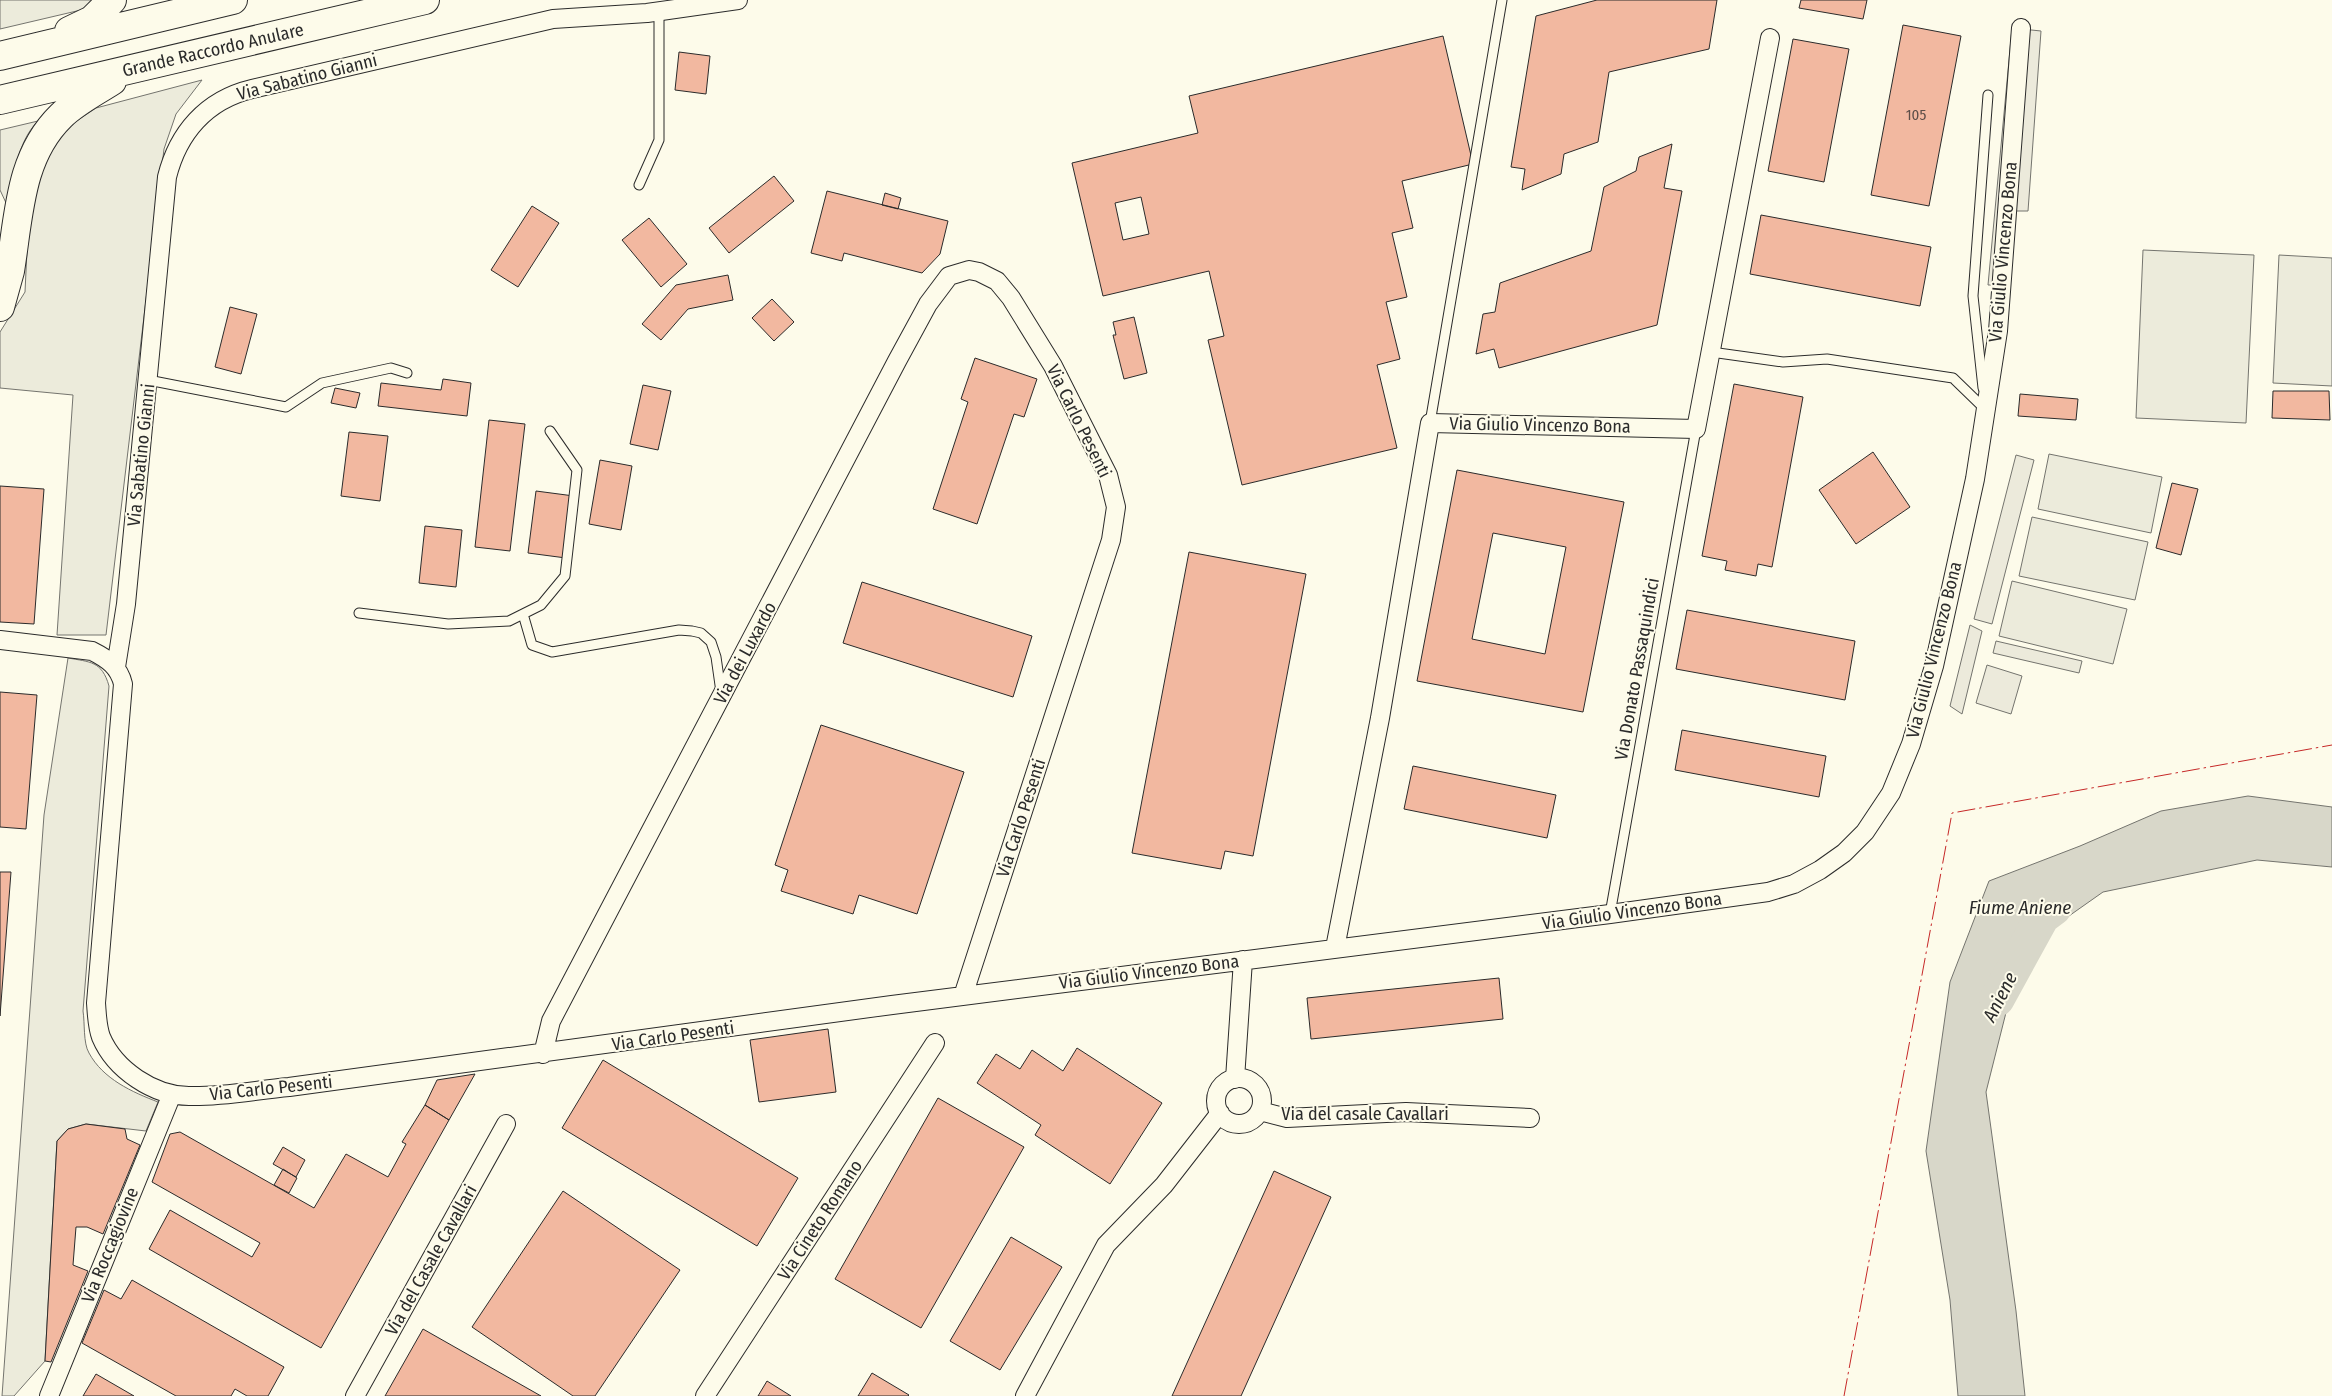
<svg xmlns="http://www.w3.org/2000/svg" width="2332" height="1396" viewBox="0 0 2332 1396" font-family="'Fira Sans Condensed',sans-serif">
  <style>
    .green { fill: #ecebdb; stroke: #74746e }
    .parking { fill: #eceadb; stroke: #74746e }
    .water { fill: #d8d7c9; stroke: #74746e }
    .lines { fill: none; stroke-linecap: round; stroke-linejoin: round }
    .river { stroke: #d8d7c9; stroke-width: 35 }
    .building { fill: #f2b8a0; stroke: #2b2b2b; fill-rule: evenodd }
    .service-casing { stroke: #2b2b2b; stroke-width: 11 }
    .minor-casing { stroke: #2b2b2b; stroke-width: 20 }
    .motorway-casing { stroke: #2b2b2b; stroke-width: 30 }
    .service { stroke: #fdfbea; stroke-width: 9 }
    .minor { stroke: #fdfbea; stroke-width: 18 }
    .motorway { stroke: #fdfbea; stroke-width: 28 }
    .power { stroke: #c62828; stroke-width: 1; stroke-dasharray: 18 4 2.5 4; stroke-linecap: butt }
    .labels { text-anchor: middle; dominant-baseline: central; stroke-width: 4; stroke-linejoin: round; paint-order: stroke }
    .number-label { font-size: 15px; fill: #5d4e48 }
    .street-label { font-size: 18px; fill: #2b2b2b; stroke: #fdfbea }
    .water-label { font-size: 19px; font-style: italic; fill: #2b2b2b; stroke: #fdfbea }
  </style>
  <rect width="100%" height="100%" fill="#fdfbea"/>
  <path class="green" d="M0,0H94L81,10L0,29Z
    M202,80L176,114L164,149L106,635H57L73,395L0,388V332L25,292L29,209L36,169L69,126L96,108Z
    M38,121C17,142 14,177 7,205L0,190V130Z
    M2143,250L2254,255L2246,423L2136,418Z
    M2279,255L2332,258V386L2273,383Z
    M2049,454L2162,477L2151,533L2038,509Z
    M2032,517L2148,542L2135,600L2019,576Z
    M2012,581L2127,609L2113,664L1999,636Z
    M68,658C90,662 102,661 109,686L83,1011C85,1023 83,1043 89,1053C103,1079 132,1092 158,1102L146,1131L86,1124L68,1129L57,1141L45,1361L14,1396H2L44,815Z"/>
  <path class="parking" d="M2012,28L2041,31L2028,211H2014L2008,285H1988Z
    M2016,455L2034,460L1992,624L1974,619Z
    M1970,625L1982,631L1962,714L1950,706Z
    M1996,641L2082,661L2079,673L1993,653Z
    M1987,665L2022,676L2011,714L1976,703Z"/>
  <path class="water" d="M2248,796L2332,807V867L2257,860L2103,892L2022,949L1986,1092L2016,1311L2025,1396H1958L1950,1300L1926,1151L1950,982L1989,881L2080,846L2161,811Z"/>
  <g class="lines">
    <path class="river" d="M1997,999L2042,917L2054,908"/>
  </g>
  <path class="building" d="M1597,0H1717L1709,49L1609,72L1598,142L1564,154L1561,174L1522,190L1525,169L1511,167L1536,16Z
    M1801,0H1867L1863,19L1799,8Z
    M1903,25L1961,36L1929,206L1871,195Z
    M1443,36L1473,164L1402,181L1413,228L1392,233L1407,297L1386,302L1400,359L1377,365L1397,448L1242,485L1208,340L1224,336L1209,271L1103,296L1072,163L1198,133L1189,96ZM1141,197L1149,234L1123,240L1115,203Z
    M1793,39L1849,49L1824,182L1768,171Z
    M679,52L710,56L706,94L675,90Z
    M1672,144L1664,188L1682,191L1657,325L1499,368L1494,349L1476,354L1483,314L1495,312L1500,283L1591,251L1604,187L1636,171L1639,157Z
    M774,176L794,201L729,253L709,228Z
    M827,191L948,221L940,254L922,273L844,253L842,261L811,253Z
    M885,193L901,198L898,209L882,205Z
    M532,206L559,223L518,287L491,270Z
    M1761,215L1931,247L1920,306L1750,274Z
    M649,218L687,264L661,287L622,240Z
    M728,275L733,300L688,309L661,340L642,324L676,285Z
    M772,299L794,322L774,341L752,318Z
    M230,307L257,314L241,374L215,367Z
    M1134,317L1147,373L1124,379L1113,335H1116L1113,322Z
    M975,358L1037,379L1024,417L1014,414L977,524L933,509L968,402L961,399Z
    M443,379L471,383L467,416L378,406L381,383L441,390Z
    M1734,384L1803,397L1772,567L1758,564L1756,576L1725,570L1727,561L1702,556Z
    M643,385L671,391L658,450L630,444Z
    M335,388L360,393L356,408L331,403Z
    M2273,391H2329L2330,420L2272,418Z
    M2020,394L2078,399L2076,420L2018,416Z
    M489,420L525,424L510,551L475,547Z
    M349,432L388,436L380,501L341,496Z
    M1873,452L1910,507L1856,544L1819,490Z
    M600,460L632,466L621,530L589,524Z
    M1457,470L1624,502L1583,712L1417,681ZM1493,533L1566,547L1545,654L1472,639Z
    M2172,483L2198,489L2181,555L2156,548Z
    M0,486L44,489L34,624L0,622Z
    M536,491L574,496L566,558L528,553Z
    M425,526L462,530L456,587L419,583Z
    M1189,552L1306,574L1253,856L1225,851L1221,869L1132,853Z
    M862,582L1032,636L1013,697L843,643Z
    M1687,610L1855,641L1845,700L1676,669Z
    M0,692L37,695L26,829L0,827Z
    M821,725L964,772L917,914L859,895L853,914L781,891L788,870L775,865Z
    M1682,730L1826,756L1819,797L1675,770Z
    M1413,766L1556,795L1547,838L1404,809Z
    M0,872H11L0,1016Z
    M1499,978L1503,1019L1311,1039L1307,998Z
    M828,1029L836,1092L759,1102L750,1040Z
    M1077,1048L1162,1103L1110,1184L1035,1135L1041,1125L977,1083L996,1054L1020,1069L1032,1050L1063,1071Z
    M603,1060L798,1178L757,1246L562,1128Z
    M475,1074L449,1120L425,1105L437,1080Z
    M938,1098L1024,1147L921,1328L835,1279Z
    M425,1105L449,1120L321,1348L149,1249L170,1210L252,1257L260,1243L152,1182L170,1134L180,1132L314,1208L346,1154L388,1177L406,1144L402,1142Z
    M86,1124L125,1129L127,1139L140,1145L103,1234L87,1227H76L73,1265L88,1271L51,1362L45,1361L57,1141L68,1129Z
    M283,1147L305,1160L296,1177L273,1164Z
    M283,1169L297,1178L289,1193L274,1185Z
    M1274,1171L1331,1197L1241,1396H1172Z
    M563,1191L680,1270L595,1396H573L472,1327Z
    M1011,1237L1062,1267L1000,1370L950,1341Z
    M132,1280L284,1367L268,1396H247L235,1389L231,1396H176L82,1343L104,1290L121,1299Z
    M423,1329L541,1396H385Z
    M872,1373L909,1395L908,1396H858Z
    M96,1374L134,1396H83Z
    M767,1381L791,1396H758Z"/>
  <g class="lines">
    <g class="service-casing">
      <path id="service" d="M639,185L659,140V12
        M1711,352L1783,362L1827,359L1953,378L1986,410
        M148,380L286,407L322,383L391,368L407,373
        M1983,388L1973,296L1988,95
        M1430,423L1502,0
        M359,613L448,624L509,621L541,605L565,576L577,470L550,431
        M523,614L532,645L552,652L679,630L692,631L701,633L711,642L716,657L721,692
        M1610,914L1696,429"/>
    </g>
    <g class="minor-casing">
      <path id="minor" d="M0,640L92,651C108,659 119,667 123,684L96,1003C97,1015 97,1026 101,1037C115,1070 154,1096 189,1096C222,1097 256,1090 289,1087L892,1005L1610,914L1768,892L1794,884L1820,870L1844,853L1865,832L1891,793L1911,744L1934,666L1975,479L1998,331L2021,28
        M116,667L126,604L167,177C178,133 206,100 252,89L553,19L647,13L738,0
        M1335,948L1380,718L1430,423L1696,429L1770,38
        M543,1054L551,1021L897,361L928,304L949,276L969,270L979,272L997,281L1011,298L1053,366L1108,475L1116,507L1111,540L963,996
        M1216 1101a23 23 0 1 1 46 0a23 23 0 1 1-46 0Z
        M1235,1079L1243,960
        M1260,1111L1287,1118L1406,1112L1530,1118
        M49,1396L172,1094
        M355,1396L506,1124
        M705,1396L935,1043
        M1025,1396L1106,1245L1164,1185L1220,1113"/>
    </g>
    <g class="motorway-casing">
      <path id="motorway" d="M69,31L92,20L112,0
        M0,56L233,0
        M0,100L425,0
        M10,271C19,216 19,157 61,116C75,102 95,92 112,81
        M0,307L10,271V252"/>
    </g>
    <use href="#service" class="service"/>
    <use href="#minor" class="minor"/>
    <use href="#motorway" class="motorway"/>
    <path class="power" d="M1844,1396L1952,813L2332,745"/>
  </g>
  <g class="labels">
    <g class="number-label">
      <text x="1916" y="115">105</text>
    </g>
    <g class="street-label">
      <text transform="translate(213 50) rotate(-13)">Grande Raccordo Anulare</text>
      <text transform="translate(307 77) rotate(-14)">Via Sabatino Gianni</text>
      <text transform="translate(2003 252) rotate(-85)">Via Giulio Vincenzo Bona</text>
      <text transform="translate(1079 421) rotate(64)">Via Carlo Pesenti</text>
      <text transform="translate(1540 425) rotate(1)">Via Giulio Vincenzo Bona</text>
      <text transform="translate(141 455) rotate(-84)">Via Sabatino Gianni</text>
      <text transform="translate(1934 650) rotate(-76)">Via Giulio Vincenzo Bona</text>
      <text transform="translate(745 653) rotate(-62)">Via dei Luxardo</text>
      <text transform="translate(1637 669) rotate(-80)">Via Donato Passaquindici</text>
      <text transform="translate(1021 818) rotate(-72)">Via Carlo Pesenti</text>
      <text transform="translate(1632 911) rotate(-8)">Via Giulio Vincenzo Bona</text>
      <text transform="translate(1149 972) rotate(-7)">Via Giulio Vincenzo Bona</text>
      <text transform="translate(673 1036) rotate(-8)">Via Carlo Pesenti</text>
      <text transform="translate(271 1088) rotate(-6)">Via Carlo Pesenti</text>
      <text x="1365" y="1114">Via del casale Cavallari</text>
      <text transform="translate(820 1220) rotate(-57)">Via Cineto Romano</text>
      <text transform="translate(110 1245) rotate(-68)">Via Roccagiovine</text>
      <text transform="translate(431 1260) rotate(-61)">Via del Casale Cavallari</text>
    </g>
    <g class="water-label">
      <text x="2020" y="907">Fiume Aniene</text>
      <text transform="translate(2000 997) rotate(-63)">Aniene</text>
    </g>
  </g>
</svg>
